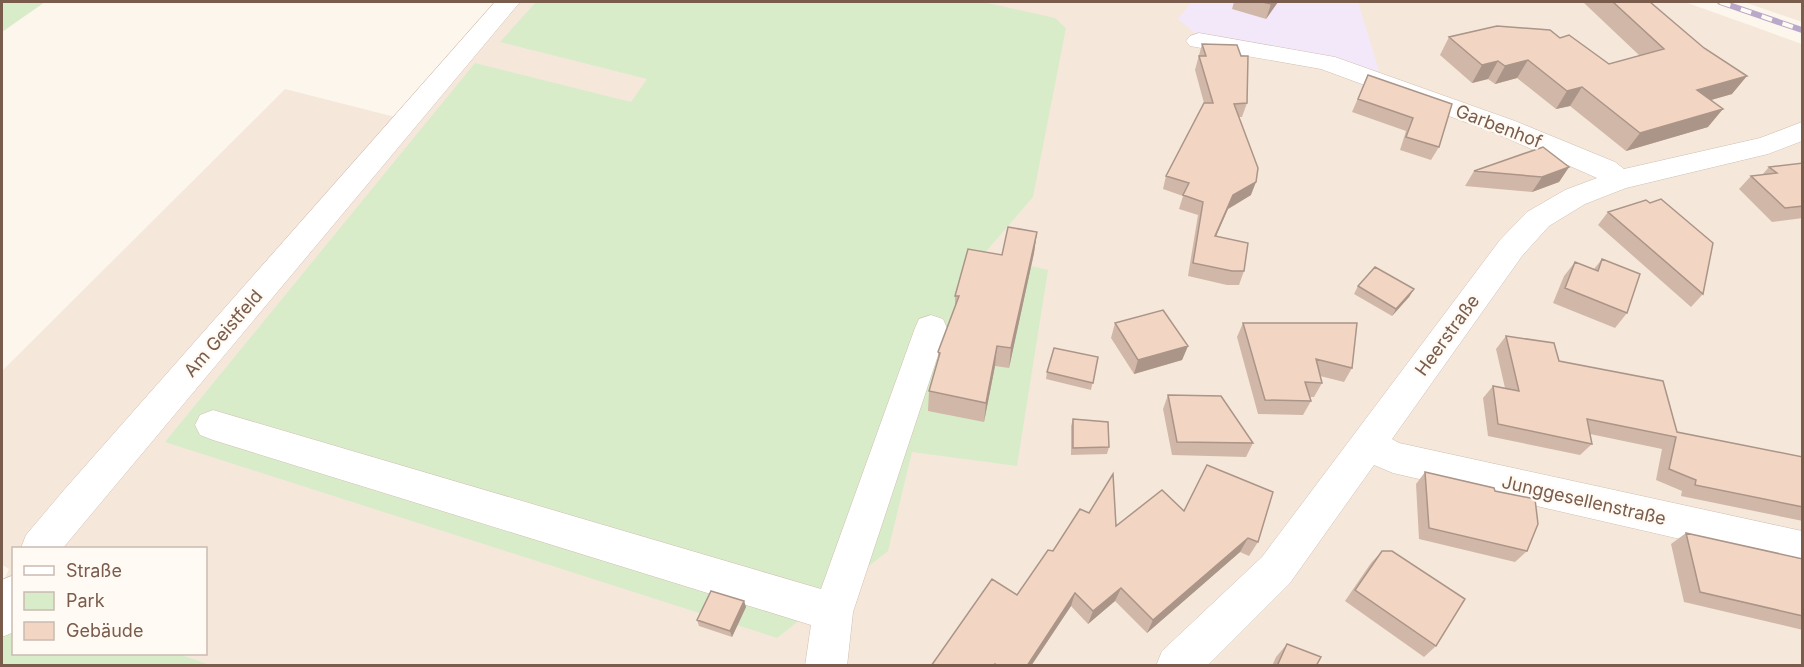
<svg xmlns="http://www.w3.org/2000/svg" width="1804" height="667" viewBox="0 0 1804 667" font-family="Inter,sans-serif">
  <style>
    .residential { fill: #f5e8da }
    .education { fill: #f3e8fa }
    .green { fill: #d8ecc9 }
    .lines { fill: none; stroke-linecap: round; stroke-linejoin: round }
    .minor-casing { stroke: #d1beb0; stroke-width: 1 }
    .minor { fill: #fff; fill-rule: evenodd }
    .rail-casing { stroke: #b9a8c9; stroke-width: 6 }
    .rail { stroke: #fffaf3; stroke-width: 4; stroke-dasharray: 11; stroke-linecap: butt }
    .wall { fill: #d1b7a8 }
    .shaded-wall { fill: #aa9588 }
    .building { fill: #f3d5c3; stroke: #aa9588; stroke-width: 1.5 }
    .labels { text-anchor: middle; dominant-baseline: central; stroke-width: 4.5; stroke-linejoin: round; paint-order: stroke }
    .street-label { font-size: 18px; fill: #7a5c4d; stroke: #fffaf3 }
  </style>
  <rect width="100%" height="100%" fill="#fdf6ec"/>
  <path class="residential" d="M498,2H1685L1802,44V665H211L179,654H206V548H14L13,612L2,636V584L9,569L2,565V371L285,89L395,117Z
    M1744,2H1802V22Z"/>
  <path class="education" d="M1192,2H1358L1379,71L1201,38L1178,19Z"/>
  <path class="green" d="M2,2H45L2,32Z
    M536,2H983L1055,18L1066,28L1033,197L983,255L1048,270L1017,466L912,452L888,551L777,638L165,442L475,63L631,102L647,79L500,42Z
    M13,612L14,654H179L211,665H2V636Z"/>
  <g class="lines">
    <g class="minor-casing">
      <path id="minor" d="M495,2H520L63,548H21L26,535L64,490Z
        M1199,33L1335,57L1515,121L1615,162L1624,169L1760,138L1802,122V141L1768,154L1626,188L1585,204L1549,226L1522,256L1392,439L1399,443L1802,531V567L1393,473L1374,465L1290,583L1207,666H1156L1162,651L1262,557L1500,240L1527,212L1565,190L1597,178L1495,133L1321,69L1190,46L1186,41L1190,36Z
        M931,315L943,319L947,328L853,612L847,666H805L811,625L213,440L200,435L195,425L200,415L213,410L821,589L915,328L919,319Z
        M14,575V632L2,637V580Z"/>
    </g>
    <use href="#minor" class="minor"/>
    <g class="rail-casing">
      <path id="rail" d="M1720,2L1802,30"/>
    </g>
    <use href="#rail" class="rail"/>
  </g>
  <path class="wall" d="M1234,2H1278L1266,19L1232,9Z
    M1583,2H1650L1732,94L1711,100L1708,127L1626,151L1570,106L1556,109L1517,78L1495,84L1488,79L1472,83L1440,55L1449,37L1560,38L1609,64L1640,56Z
    M1202,44L1247,103L1242,117H1239L1251,195L1228,209L1216,236L1244,271L1239,285H1227L1188,276L1198,215L1179,209L1183,196L1163,189L1166,176L1204,103L1195,70Z
    M1368,75L1452,104L1439,147L1431,160L1400,150L1406,131L1352,112Z
    M1803,163V218L1772,222L1739,189L1751,176L1762,175L1769,167Z
    M1569,167L1559,182L1532,192L1465,186L1474,171Z
    M1650,203L1703,294L1691,307L1598,225L1608,212Z
    M1037,232L1034,253L1009,368L995,366L984,422L928,411L929,391L938,360V352L955,308V296L1002,255Z
    M1602,259L1627,313L1615,328L1553,303L1564,276L1575,262L1594,269Z
    M1358,286L1414,289L1409,297L1392,316L1354,294Z
    M1115,323L1188,346L1182,360L1134,374L1111,338Z
    M1243,323L1352,368L1344,382L1320,376L1322,383L1314,397H1309L1311,401L1303,415L1258,414L1237,337Z
    M1506,336L1559,361L1677,432L1803,457V521L1681,496L1682,491L1656,480L1662,449L1590,434L1592,444L1580,455L1488,436L1483,398L1493,386L1505,388L1496,349Z
    M1098,357L1091,390L1046,379L1047,372Z
    M1168,395L1253,443L1246,457L1172,455L1163,409Z
    M1073,419L1109,447L1107,454L1071,455V426Z
    M1425,472L1495,491L1527,551L1515,562L1419,539L1416,484Z
    M1184,511L1258,542L1249,556L1240,552L1147,633L1115,601L1088,624L1071,606L1031,666H931L1017,595L1053,551L1116,526Z
    M1686,533L1803,559V630L1684,602L1671,544Z
    M1382,551L1436,646L1424,657L1345,601L1371,563Z
    M744,601L746,607L732,637L699,626L697,620Z
    M1287,644L1316,666H1272L1276,657Z"/>
  <path class="shaded-wall" d="M1273,2H1278L1266,19L1271,4Z
    M1528,60L1517,78L1495,84L1505,66Z
    M1498,61L1488,79L1472,83L1482,65Z
    M1747,76L1732,94L1683,108L1697,90Z
    M1582,87L1570,106L1556,109L1567,91Z
    M1723,109L1708,127L1626,151L1640,133Z
    M1569,167L1559,182L1532,192L1542,177Z
    M1256,182L1251,195L1228,209L1210,250L1215,236L1233,195Z
    M1037,232L1034,253L1009,368L1011,348Z
    M1414,289L1409,297L1392,316L1396,309Z
    M997,346L995,366L984,422L986,403Z
    M1188,346L1182,360L1134,374L1138,360Z
    M1248,538L1240,552L1147,633L1153,620Z
    M1121,588L1115,601L1088,624L1093,611Z
    M1075,593L1071,606L1031,666H1027Z
    M744,601L746,607L732,637L730,631Z"/>
  <path class="building" d="M1262,2H1273L1271,4Z
    M1613,2H1650L1704,48L1747,76L1697,90L1723,109L1640,133L1582,87L1567,91L1528,60L1505,66L1498,61L1482,65L1449,37L1497,26L1550,30L1560,38L1569,35L1609,64L1664,49Z
    M1202,44L1237,45L1241,56H1248L1247,103L1234,104L1258,168L1256,182L1233,195L1215,236L1248,243L1244,271H1232L1193,263L1203,202L1183,195L1189,183L1166,176L1204,103H1213L1199,56H1206Z
    M1368,75L1452,104L1439,147L1406,137L1413,118L1358,99Z
    M1543,147L1569,167L1542,177L1474,171Z
    M1803,163V206L1785,208L1751,176L1777,173L1769,167Z
    M1661,199L1713,243L1703,294L1608,212L1646,200L1650,203Z
    M1008,227L1037,232L1011,348L997,346L986,403L929,391L940,353L938,352L959,296H955L968,249L1002,255Z
    M1602,259L1640,274L1627,313L1565,288L1575,262L1598,271Z
    M1375,267L1414,289L1396,309L1358,286Z
    M1163,310L1188,346L1138,360L1115,323Z
    M1243,323H1357L1352,368L1316,359L1322,383L1305,382L1311,401L1265,400Z
    M1506,336L1554,343L1559,361L1663,381L1677,432L1803,457V507L1695,485L1696,480L1669,469L1676,437L1587,419L1592,444L1498,424L1493,386L1519,391Z
    M1054,348L1098,357L1093,383L1047,372Z
    M1168,395L1221,396L1253,443L1177,442Z
    M1073,419L1108,422L1109,447L1073,448Z
    M1207,465L1273,492L1258,542L1248,538L1153,620L1121,588L1093,611L1075,593L1027,666H997L995,664L994,666H931L992,579L1017,595L1048,550L1053,551L1080,509L1089,513L1113,474L1116,526L1162,490L1184,511Z
    M1425,472L1494,488L1495,491L1535,499L1538,524L1527,551L1429,528Z
    M1686,533L1803,559V616L1700,592Z
    M1382,551H1392L1465,599L1436,646L1355,590Z
    M711,591L744,601L730,631L697,620Z
    M1287,644L1321,657L1316,666H1277Z"/>
  <g class="labels">
    <g class="street-label">
      <text transform="translate(1499 126) rotate(21)">Garbenhof</text>
      <text transform="translate(223 333) rotate(-49)">Am Geistfeld</text>
      <text transform="translate(1447 335) rotate(-54)">Heerstraße</text>
      <text transform="translate(1584 500) rotate(13)">Junggesellenstraße</text>
    </g>
  </g>
  <rect width="1804" height="667" fill="none" stroke="#7a5c4d" stroke-width="6"/>
  <rect x="12" y="547" width="195" height="108" fill="#fffaf3" stroke="#cabbb1" stroke-width="1.5"/>
  <rect x="24" y="566" width="30" height="9" fill="#ffffff" stroke="#cabbb1" stroke-width="1.5"/>
  <text x="66" y="577" font-size="18" fill="#7a5c4d">Straße</text>
  <rect x="24" y="592" width="30" height="18" fill="#d8ecc9" stroke="#cabbb1" stroke-width="1.5"/>
  <text x="66" y="607" font-size="18" fill="#7a5c4d">Park</text>
  <rect x="24" y="622" width="30" height="18" fill="#f3d5c3" stroke="#cabbb1" stroke-width="1.5"/>
  <text x="66" y="637" font-size="18" fill="#7a5c4d">Gebäude</text>
</svg>
